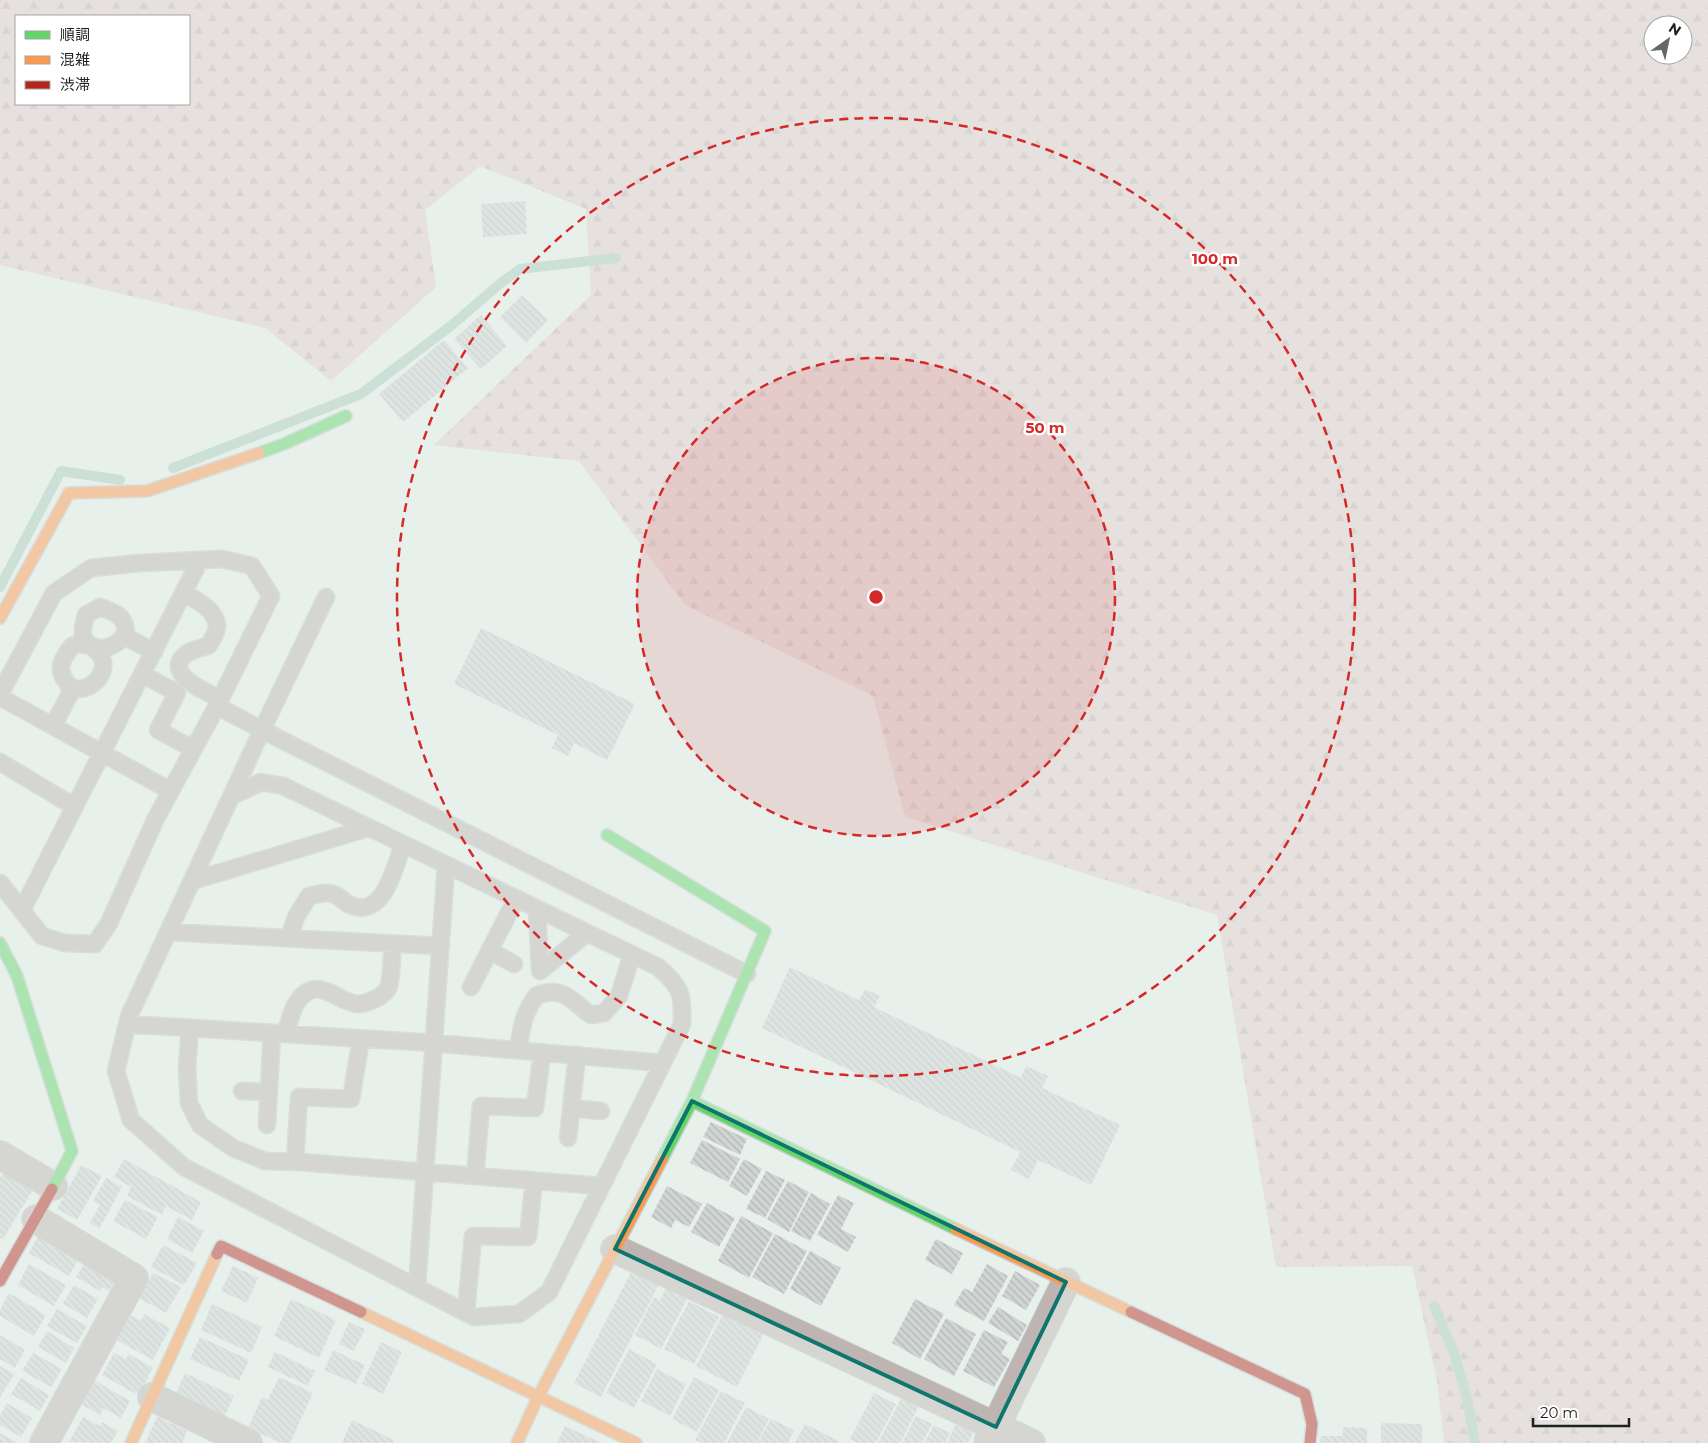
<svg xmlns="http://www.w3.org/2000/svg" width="1708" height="1443" viewBox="0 0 1708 1443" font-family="Montserrat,'Noto Sans JP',sans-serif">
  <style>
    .forest { fill: url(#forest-firs); fill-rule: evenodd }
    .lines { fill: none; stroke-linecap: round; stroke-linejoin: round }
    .stream { stroke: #adcdbe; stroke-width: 10 }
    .building { fill: url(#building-back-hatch) }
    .lane-casing { stroke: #c4cac7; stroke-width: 19 }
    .street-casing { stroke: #c4cac7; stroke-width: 30 }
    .fast-casing { stroke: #c4cac7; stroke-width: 14 }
    .slow-casing { stroke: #c4cac7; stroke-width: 14 }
    .jam-casing { stroke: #c4cac7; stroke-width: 14 }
    .lane { stroke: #beb4b2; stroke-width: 16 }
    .street { stroke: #beb4b2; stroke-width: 28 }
    .fast { stroke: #63d668; stroke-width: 11 }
    .slow { stroke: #ff974d; stroke-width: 11 }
    .jam { stroke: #b3261e; stroke-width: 11 }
    .marked { fill: none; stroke: #0f766e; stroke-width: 4; stroke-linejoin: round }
    .ring { fill: none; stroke: #d62828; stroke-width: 2.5; stroke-dasharray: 9 6 }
    .centre { fill: #d62828; stroke: #fff; stroke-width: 2.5 }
    .ring-label { font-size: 15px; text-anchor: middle; font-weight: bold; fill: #d62828; stroke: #fff; stroke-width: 5; stroke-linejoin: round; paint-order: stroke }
  </style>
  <defs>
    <pattern id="forest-firs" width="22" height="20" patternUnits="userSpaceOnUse" patternTransform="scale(1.25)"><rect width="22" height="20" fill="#e4cecc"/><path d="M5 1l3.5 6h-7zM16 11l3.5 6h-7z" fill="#c3b1af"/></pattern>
    <pattern id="building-back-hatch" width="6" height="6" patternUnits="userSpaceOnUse" patternTransform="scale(1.25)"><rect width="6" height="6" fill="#d0d5d3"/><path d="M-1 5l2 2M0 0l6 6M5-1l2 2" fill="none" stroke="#b2b7b5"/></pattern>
  </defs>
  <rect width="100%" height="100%" fill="#e8f0ec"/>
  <path class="forest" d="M0,0H1708V1443H1444L1437,1381L1412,1266L1276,1267L1217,915L905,817L873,696L685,605L579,461L434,445L591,295L586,209L480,166L425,210L436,287L331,381L265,328L0,265ZM16,16H189V104H16ZM1653,25H1683V55H1653Z"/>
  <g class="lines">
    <path class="stream" d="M173,468L361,394L452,325L502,282L520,269L616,258
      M0,587L61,471L120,480
      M1434,1306L1454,1353L1467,1398L1475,1443"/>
  </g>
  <path class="building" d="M525,201L527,234L483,237L481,204Z
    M522,295L548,320L526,343L500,317Z
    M481,315L507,346L481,369L454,339Z
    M444,340L468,368L403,422L379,394Z
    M481,628L635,704L607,760L574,743L568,756L552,748L558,735L454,684Z
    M790,967L859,1000L865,989L880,996L874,1007L1021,1078L1026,1066L1048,1076L1042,1088L1120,1125L1091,1185L1038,1160L1029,1179L1011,1170L1020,1152L762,1028Z
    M711,1122L747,1139L740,1155L703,1137Z
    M702,1140L740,1159L728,1182L690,1163Z
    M124,1159L201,1202L192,1220L166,1206L162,1215L127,1196L131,1187L114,1177Z
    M744,1159L762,1169L747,1196L729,1186Z
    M81,1165L102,1176L77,1220L57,1209Z
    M5,1170L34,1188L3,1239L0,1238V1178Z
    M766,1171L785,1180L765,1218L746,1209Z
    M106,1178L122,1187L99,1229L90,1223L100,1205L93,1201Z
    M788,1181L809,1192L789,1232L767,1219Z
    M667,1186L702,1204L689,1227L675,1220L671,1228L651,1217Z
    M811,1193L830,1204L810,1241L791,1231Z
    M838,1195L854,1203L841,1229L856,1237L848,1252L817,1235Z
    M125,1200L158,1217L146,1239L113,1221Z
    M707,1203L735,1218L719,1247L691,1232Z
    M741,1216L773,1233L749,1278L718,1261Z
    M178,1217L204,1231L192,1253L167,1239Z
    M39,1234L82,1252L69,1276L29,1253Z
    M775,1234L807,1251L784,1294L752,1277Z
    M936,1239L963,1253L952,1274L925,1260Z
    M163,1245L197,1263L184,1285L151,1267Z
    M810,1251L841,1268L821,1306L790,1289Z
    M88,1257L116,1279L109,1291L102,1287L100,1291L76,1277Z
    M29,1264L66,1285L54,1306L18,1285Z
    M987,1264L1008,1276L984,1321L954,1305L964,1288L972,1292Z
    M233,1266L258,1278L247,1303L221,1291Z
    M632,1270L659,1284L601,1397L574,1383Z
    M1015,1271L1040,1285L1026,1310L1002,1296Z
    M153,1273L181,1287L166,1313L139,1298Z
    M74,1285L98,1299L87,1318L63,1304Z
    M666,1288L687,1299L661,1349L635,1335L654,1297L660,1300Z
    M9,1293L46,1315L34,1336L0,1316V1310Z
    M291,1299L336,1320L319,1358L274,1336Z
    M915,1299L944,1314L920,1359L892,1343Z
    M689,1301L719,1317L694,1364L664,1349Z
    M212,1304L262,1327L251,1353L201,1330Z
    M998,1307L1027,1325L1018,1341L988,1323Z
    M57,1309L87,1326L77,1343L47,1326Z
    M725,1310L765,1331L737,1387L696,1366Z
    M127,1313L141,1321L144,1314L170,1328L153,1360L113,1338Z
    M946,1318L976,1334L954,1376L924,1359Z
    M349,1322L365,1329L354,1351L339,1344Z
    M984,1330L1008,1342L1001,1354L1010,1359L994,1387L963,1371Z
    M47,1331L74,1348L66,1363L38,1347Z
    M0,1335L25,1350L15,1368L0,1359Z
    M200,1337L249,1360L239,1381L190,1359Z
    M381,1342L402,1352L383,1394L362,1384Z
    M629,1349L657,1364L634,1408L606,1393Z
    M333,1350L365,1365L356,1384L324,1370Z
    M275,1352L315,1371L308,1386L268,1367Z
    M33,1353L62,1369L51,1387L22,1371Z
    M114,1353L126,1359L129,1354L153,1368L138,1395L102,1375Z
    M0,1366L14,1374L0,1398Z
    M657,1369L686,1384L670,1416L641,1401Z
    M185,1373L234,1396L224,1418L175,1396Z
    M279,1377L313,1393L290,1443H281L248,1428L262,1397L268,1400Z
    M694,1377L719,1390L697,1432L672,1419Z
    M21,1378L49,1395L40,1411L11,1394Z
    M94,1380L130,1401L121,1418L103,1408L100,1415L81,1404Z
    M721,1391L745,1403L724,1443H702L695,1440Z
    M874,1393L896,1404L876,1443H858L850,1439Z
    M903,1395L920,1404L900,1443H878Z
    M7,1403L32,1418L21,1437L0,1425V1416Z
    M746,1407L769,1419L757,1443H727Z
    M916,1416L932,1424L922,1443H902Z
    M83,1417L100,1426L102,1422L118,1431L111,1443L69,1442Z
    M157,1417L187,1431L182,1443H145Z
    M771,1419L794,1430L788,1443H758Z
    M352,1420L394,1440L393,1443H342Z
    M958,1420L975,1429L968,1443H947Z
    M1381,1423L1422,1424V1443H1381Z
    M805,1424L839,1441L838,1443H795Z
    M934,1425L950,1433L945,1443H924Z
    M565,1426L601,1443H557Z
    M1343,1427L1367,1428V1443H1320L1321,1436H1343Z
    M0,1433L18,1443H0Z"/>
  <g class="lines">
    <g class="lane-casing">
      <path id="lane" d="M184,593C196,600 216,609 217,626C217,633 212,639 209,645C201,649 190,649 184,656C164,675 208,693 221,699
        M326,597L262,730L747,974
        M100,607C107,610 116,612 121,618C136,636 109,654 92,646C89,645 86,641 83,638V627L86,615Z
        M124,636L154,652
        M80,644L92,646C95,649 100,654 102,658C108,674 90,693 73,688C70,687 67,683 65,680C56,668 64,656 72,646Z
        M142,674L177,693L158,730L193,749
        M0,694L54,593L91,568L140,563L222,559L252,566L271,596L217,706L156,818L109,923L95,944L65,943L42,936L0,883
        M0,697L171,791
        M217,706L262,730L129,1016L116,1071L131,1120L184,1167L474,1317L519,1314L549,1292L682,1024C683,993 681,987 658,967L283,786L261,782L232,796
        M53,726L73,688
        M0,762L75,807
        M192,881L368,828
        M537,909L540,971L587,933
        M22,910L200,560
        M168,932L441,946
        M289,938L296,917L309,896C319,894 329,890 339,897C342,899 345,902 348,904C383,922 395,867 403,844
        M490,951L514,964
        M471,987L516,899
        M127,1024L434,1043L662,1063
        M190,1028L187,1067L189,1103L200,1125L233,1148L265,1161L300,1162L601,1186
        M286,1034C289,1022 292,1007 300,998C319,976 337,1002 357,1004C363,1004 369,1002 375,999C380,997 387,992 389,986C392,973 392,958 392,944
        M518,1050C522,1027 522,1015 537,995C542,994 548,992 553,992C569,993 579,1007 591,1015L604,1013L619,996L632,954
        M242,1091L269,1092
        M571,1108L601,1111
        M267,1125L272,1033
        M568,1138L577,1055
        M295,1162L299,1097L351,1099L361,1039
        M475,1176L481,1106L535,1108L542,1052
        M417,1287L446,865
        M466,1312L473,1236L528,1237L534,1181"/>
    </g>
    <g class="street-casing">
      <path id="street" d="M0,1155L53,1186
        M36,1219L134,1278L44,1443
        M615,1249L1031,1443
        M152,1397L248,1443
        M988,1442L1066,1282"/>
    </g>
    <g class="fast-casing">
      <path id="fast" d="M259,453L284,444L346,416
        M607,835L765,931L692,1101L662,1159
        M0,943L17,976L72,1151L52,1189
        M692,1101L956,1229"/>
    </g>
    <g class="slow-casing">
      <path id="slow" d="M0,618L69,493L147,491L259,453
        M956,1229L1131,1312
        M361,1312L636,1443
        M131,1443L217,1254
        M517,1443L538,1397L662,1159"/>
    </g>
    <g class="jam-casing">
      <path id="jam" d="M217,1254L221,1246L361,1312
        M0,1281L52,1189
        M1131,1312L1305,1394L1312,1424L1310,1443"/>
    </g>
    <use href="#lane" class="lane"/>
    <use href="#street" class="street"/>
    <use href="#fast" class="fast"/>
    <use href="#slow" class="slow"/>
    <use href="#jam" class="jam"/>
  </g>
  <path d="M0 0H1708V1443H0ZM692,1101L1066,1282L996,1427L615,1249Z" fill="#e8f0ec" fill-opacity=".55" fill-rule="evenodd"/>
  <path class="marked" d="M692,1101L1066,1282L996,1427L615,1249Z"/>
  <circle cx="876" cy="597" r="239" fill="#d62828" fill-opacity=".12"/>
  <g class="ring">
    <circle cx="876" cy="597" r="239"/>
    <circle cx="876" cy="597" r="479"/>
  </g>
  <circle cx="876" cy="597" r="8" class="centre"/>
  <g class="ring-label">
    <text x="1215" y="264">100 m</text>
    <text x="1045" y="433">50 m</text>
  </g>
  <rect x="15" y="15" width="175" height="90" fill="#ffffff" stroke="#a4a6a5"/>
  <rect x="25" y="31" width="25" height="8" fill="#63d668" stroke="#a4a6a5"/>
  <text x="60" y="40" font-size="15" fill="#1c211f">順調</text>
  <rect x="25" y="56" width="25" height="8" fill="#ff974d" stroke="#a4a6a5"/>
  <text x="60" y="65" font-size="15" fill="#1c211f">混雑</text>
  <rect x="25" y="81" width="25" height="8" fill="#b3261e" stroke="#a4a6a5"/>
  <text x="60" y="90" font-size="15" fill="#1c211f">渋滞</text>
  <g transform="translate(1668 40) rotate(33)"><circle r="24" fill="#ffffff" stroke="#a4a6a5"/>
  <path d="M0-4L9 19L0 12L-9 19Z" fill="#636967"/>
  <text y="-8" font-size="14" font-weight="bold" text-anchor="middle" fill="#1c211f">N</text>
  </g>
  <path d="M1533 1418v8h96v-8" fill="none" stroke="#1c211f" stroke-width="2.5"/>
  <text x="1540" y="1418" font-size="15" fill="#1c211f" stroke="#ffffff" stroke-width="4" paint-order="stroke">20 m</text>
</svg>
